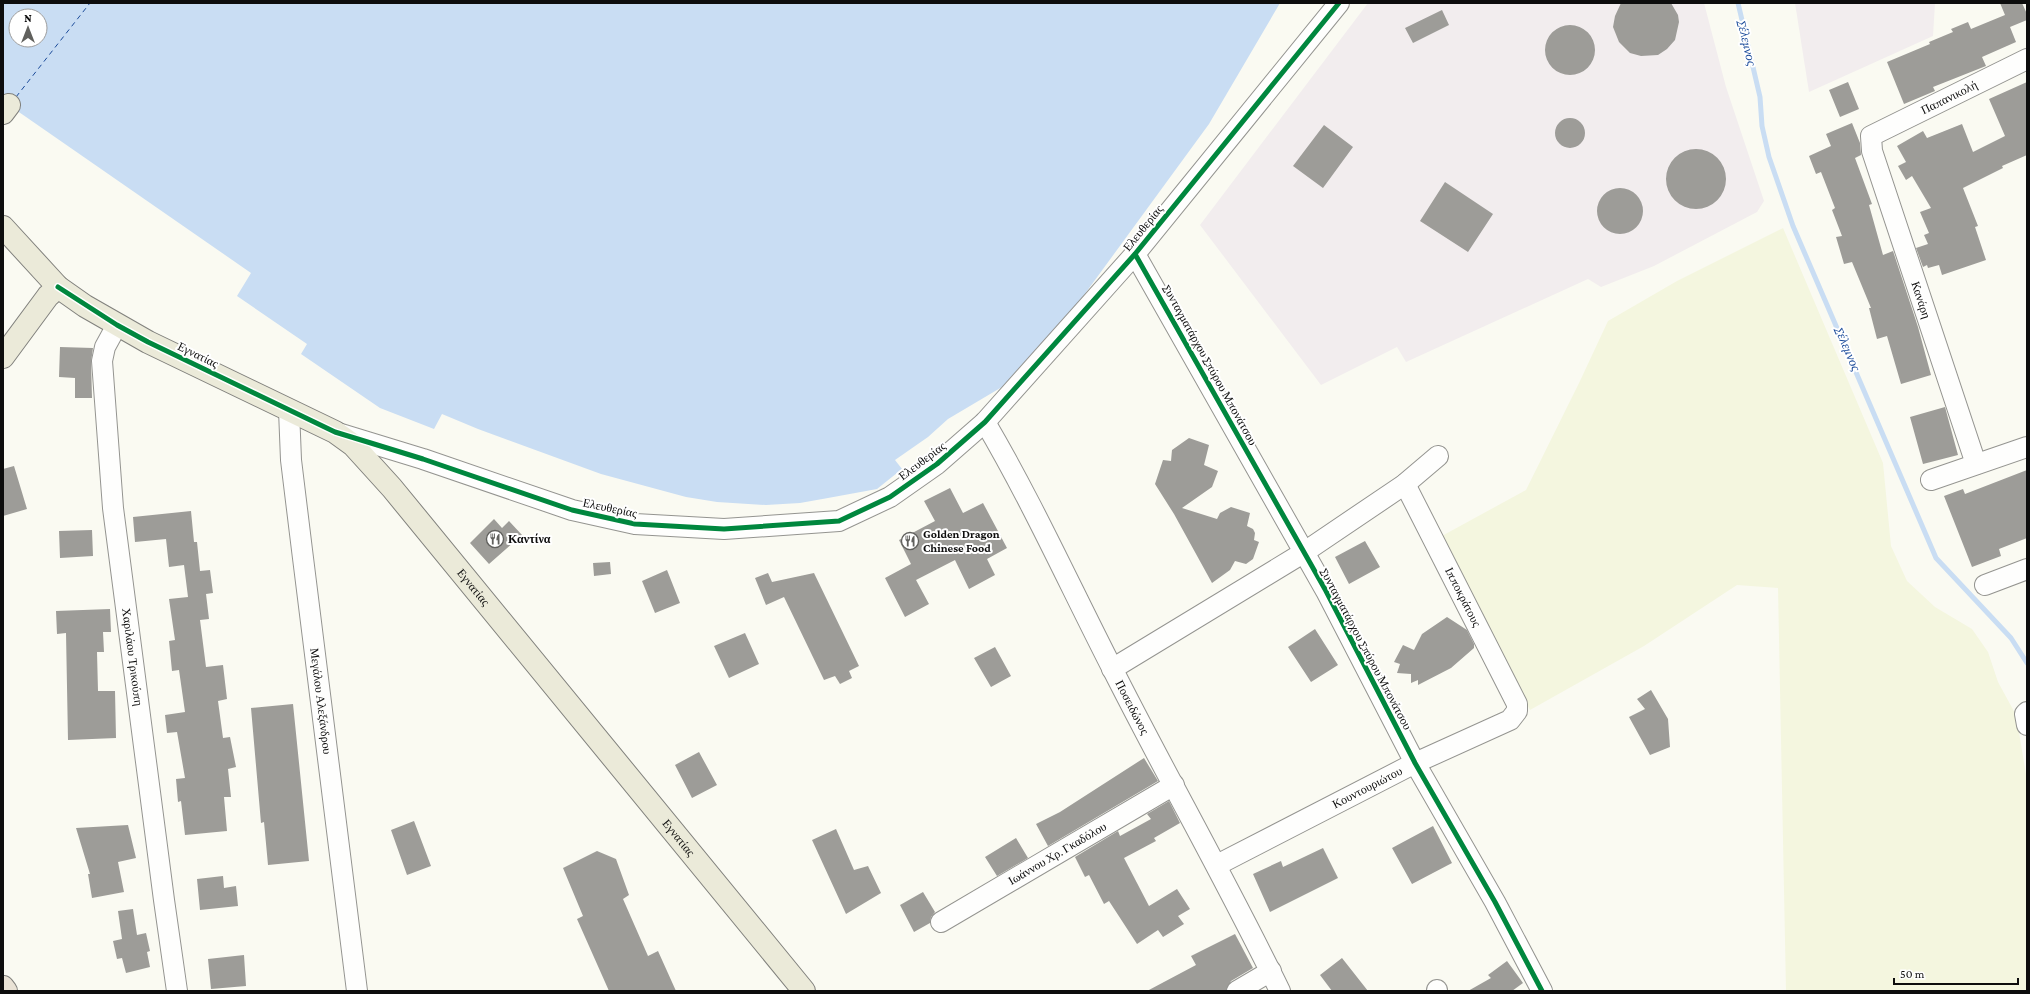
<svg xmlns="http://www.w3.org/2000/svg" width="2030" height="994" viewBox="0 0 2030 994" font-family="'Crimson Pro',serif">
  <style>
    .industrial { fill: #f2edee }
    .farmland { fill: #f4f6df }
    .water { fill: #c9ddf3; fill-rule: evenodd }
    .lines { fill: none; stroke-linecap: round; stroke-linejoin: round }
    .stream { stroke: #c9ddf3; stroke-width: 5 }
    .ferry { stroke: #1b4b9a; stroke-width: 1; stroke-dasharray: 5 4; stroke-linecap: butt }
    .building { fill: #9d9c98 }
    .minor-casing { stroke: #949490; stroke-width: 22 }
    .major-casing { stroke: #81817d; stroke-width: 24 }
    .highway-casing { stroke: #81817d; stroke-width: 24 }
    .minor { stroke: #fefefd; stroke-width: 20 }
    .major { stroke: #ebead9; stroke-width: 22 }
    .highway { stroke: #e9e2d5; stroke-width: 22 }
    .cycleway-casing { stroke: #fff; stroke-width: 8 }
    .cycleway { stroke: #00873e; stroke-width: 5 }
    .labels { text-anchor: middle; dominant-baseline: central; stroke-width: 4; stroke-linejoin: round; paint-order: stroke }
    .street-label { font-size: 12px; fill: #0d0d0d; stroke: #fff }
    .poi-label { font-size: 12px; font-weight: bold; fill: #0d0d0d; stroke: #fff; text-anchor: start }
    .water-label { font-size: 13px; font-style: italic; fill: #1b4b9a; stroke: #fff }
  </style>
  <rect width="100%" height="100%" fill="#fafaf2"/>
  <path class="industrial" d="M1368,3H1704L1726,87L1764,201L1757,212L1654,266L1601,287L1588,279L1406,362L1397,347L1321,385L1200,225Z
    M1795,3H1935L1933,36L1809,92Z"/>
  <path class="farmland" d="M1783,228L1883,463L1891,546L1907,581L1935,607L1972,629L1988,652L1998,682L2016,715L2027,780V991H1786L1778,588L1737,585L1644,646L1530,710L1440,537L1526,490L1580,381L1608,321L1677,281Z"/>
  <path class="water" d="M3,3H1280L1209,124L1057,332L1019,377L948,419L928,437L895,460L902,469L877,489L828,498L800,503L766,505L717,502L686,497L601,474L478,429L442,414L434,429L380,408L301,354L307,344L237,296L251,273L3,101ZM16,16H40V40H16Z"/>
  <g class="lines">
    <path class="stream" d="M1738,3L1760,97L1762,126L1769,157L1793,226L1936,558L2011,638L2027,663"/>
    <path class="ferry" d="M16,97L90,3"/>
  </g>
  <path class="building" d="M1621,3H1671L1678,15L1679,22L1675,40L1667,49L1658,55L1641,56L1630,53L1619,42L1613,27L1615,16Z
    M2000,3H2022L2027,14V20L2010,27L2016,42L1982,57L1986,66L1933,87L1935,91L1904,104L1887,62L1930,44L1929,42L1953,32L1951,29L1968,22L1971,29L2005,15Z
    M1442,10L1449,25L1413,43L1405,28Z
    M1545 50a25 25 0 1 1 50 0a25 25 0 1 1-50 0Z
    M1848,82L1859,109L1840,117L1829,90Z
    M2027,82V155L2002,166L2003,168L1963,188L1978,226L1975,227L1986,260L1942,275L1939,265L1928,268L1927,265L1923,267L1916,248L1928,244L1924,235L1929,233L1920,212L1931,208L1912,176L1906,180L1898,166L1906,162L1897,146L1923,131L1927,138L1962,124L1973,152L2005,136L1989,99Z
    M1555 133a15 15 0 1 1 30 0a15 15 0 1 1-30 0Z
    M1852,123L1860,143L1861,155L1855,158L1872,204L1869,205L1883,255L1893,251L1918,327L1931,375L1901,384L1887,336L1877,339L1869,308H1871L1852,262L1844,264L1836,237L1842,236L1832,210L1835,208L1821,172L1816,174L1809,156L1831,146L1826,134Z
    M1324,125L1353,147L1323,188L1293,166Z
    M1666 179a30 30 0 1 1 60 0a30 30 0 1 1-60 0Z
    M1445,182L1493,214L1468,252L1420,221Z
    M1597 211a23 23 0 1 1 46 0a23 23 0 1 1-46 0Z
    M60,347L93,348L91,362L92,398H75V378L59,377Z
    M1945,407L1958,455L1923,464L1910,417Z
    M1189,438L1209,445L1204,465L1218,471L1212,487L1182,508L1217,519L1220,513L1231,507L1250,513L1247,526L1253,529L1255,533L1254,540L1259,542L1253,559L1246,564L1235,561L1230,570L1212,583L1174,514L1155,484L1163,460L1171,461L1172,450Z
    M14,466L27,509L3,516V469Z
    M2027,470V538L1999,549L2001,556L1972,567L1944,496L1963,489L1965,494Z
    M950,488L963,513L983,503L1007,548L987,559L995,575L969,589L955,560L916,580L929,604L905,617L885,578L911,564L899,540L935,521L924,501Z
    M191,511L194,542H197L200,571L210,570L213,593L206,594L209,619L200,620L206,667L223,665L227,699L218,701L223,738L230,737L236,767L228,769L231,797H224L227,831L185,835L181,801L178,802L176,779L185,778L177,732L167,733L165,715L185,712L179,670L172,671L169,641L175,640L169,599L188,597L184,565L169,567L166,539L135,542L133,517Z
    M494,519L502,528L509,521L522,535L489,564L470,543Z
    M92,530L93,556L60,558L59,531Z
    M1365,541L1380,567L1349,584L1335,557Z
    M610,562L611,574L594,576L593,563Z
    M667,570L680,603L655,613L642,581Z
    M768,573L772,582L814,573L859,666L849,671L852,678L840,684L835,676L824,680L784,597L766,605L755,578Z
    M110,609L111,632H103L104,652H97L98,691H115L116,738L68,740L66,633L57,634L56,611Z
    M1447,617L1467,630L1474,644V648L1451,668L1418,685V680L1411,683V674L1397,673L1400,664L1394,662L1403,645L1414,650L1422,634Z
    M1315,629L1338,665L1311,682L1288,647Z
    M745,633L759,664L729,678L714,646Z
    M995,647L1011,676L991,687L974,658Z
    M1651,690L1668,719L1670,747L1650,755L1629,717L1645,709L1637,699Z
    M293,704L309,861L268,865L264,822L261,823L251,708Z
    M699,752L717,785L692,798L675,765Z
    M1144,758L1158,781L1048,846L1036,824L1060,812Z
    M1169,801L1180,823L1154,838L1156,841L1124,858L1149,906L1177,889L1190,909L1178,916L1184,924L1163,937L1158,930L1137,944L1109,901L1104,904L1089,875L1085,877L1075,857L1118,831L1120,836L1151,819L1147,814Z
    M414,821L431,866L407,875L391,830Z
    M128,825L136,858L118,862L124,892L92,898L88,874H90L76,828Z
    M1433,826L1452,863L1412,884L1392,848Z
    M836,829L854,870L868,866L881,893L846,914L812,840Z
    M1016,838L1028,858L997,876L985,857Z
    M1323,848L1338,878L1270,912L1253,874L1281,861L1283,867Z
    M597,851L616,859L629,895L623,899L648,956L658,951L676,991H609L577,919L583,916L563,868Z
    M223,876L224,888L236,886L238,906L200,910L197,879Z
    M923,892L935,912L931,917L930,923L914,932L900,905Z
    M133,909L137,935L146,933L150,951L147,952L150,967L126,973L122,958L117,959L113,941L122,939L118,911Z
    M1235,934L1253,968L1231,981L1226,991H1147L1196,965L1191,956Z
    M244,955L246,986L211,989L208,959Z
    M1342,958L1368,991H1332L1320,975Z
    M1507,961L1523,983L1512,991H1468L1491,978L1488,975Z"/>
  <g class="lines">
    <g class="minor-casing">
      <g id="minor">
        <path d="M1135,254L1326,591L1415,763L1495,902L1542,991"/>
        <path id="s1" d="M117,325L105,347L102,361L113,508L164,900L177,991"/>
        <path id="s2" d="M289,410L291,460L302,550L357,991"/>
        <path id="s3" d="M985,422C1032,502 1070,586 1112,668C1167,777 1227,882 1280,991"/>
        <path d="M338,433L423,459L572,510L635,524L724,529L839,521L890,497L937,464L985,422L1135,254L1339,3"/>
        <path id="s4" d="M1976,464L1872,151L1871,136L2027,59"/>
        <path d="M1931,480L2027,447"/>
        <path d="M1985,585L2027,569"/>
        <path d="M1112,669L1303,553L1405,484L1438,456"/>
        <path d="M2027,712L2025,714L2027,725"/>
        <path id="s5" d="M1217,865L1415,763L1510,720L1517,711V704L1405,484"/>
        <path id="s6" d="M941,922L1174,785"/>
        <path d="M1237,991L1271,971"/>
        <path d="M1437,991V990"/>
      </g>
    </g>
    <g class="major-casing">
      <g id="major">
        <path d="M3,113L9,105"/>
        <path id="s7" d="M3,227L58,287L85,306L148,342L335,432L353,445L392,488L804,991"/>
        <path d="M3,357L48,296L58,287"/>
      </g>
    </g>
    <g class="highway-casing">
      <path id="highway" d="M3,987L6,991"/>
    </g>
    <use href="#minor" class="minor"/>
    <use href="#major" class="major"/>
    <use href="#highway" class="highway"/>
    <g class="cycleway-casing">
      <path id="cycleway" d="M1135,254L1326,591L1415,763L1495,902L1542,991
        M58,287L117,325L148,342L335,432L423,459L572,510L635,524L724,529L839,521L890,497L937,464L985,422L1135,254L1339,3"/>
    </g>
    <use href="#cycleway" class="cycleway"/>
  </g>
  <defs>
    <g id="restaurant-ring" transform="scale(0.9)"><circle r="9.5" fill="#fff" stroke="#60605d" stroke-width="1.5"/><path d="M-5-6h1v4h1v-4h1v4h1v-4h1v5L-1.5 .5V6h-2V.5L-5-1ZM5-6V6H3V1.5H1.5Q1.5-4 5-6Z" fill="#60605d"/></g>
  </defs>
  <g fill-rule="evenodd">
    <use href="#restaurant-ring" x="495" y="539"/>
    <use href="#restaurant-ring" x="910" y="541"/>
  </g>
  <g class="labels">
    <g class="street-label">
      <text stroke="none"><textPath href="#s4" startOffset="432">Παπανικολή</textPath></text>
      <text transform="translate(1143 228) rotate(-51)">Ελευθερίας</text>
      <text transform="translate(1921 300) rotate(72)">Κανάρη</text>
      <text transform="translate(198 355) rotate(26)">Εγνατίας</text>
      <text transform="translate(1210 365) rotate(61)">Συνταγματάρχου Σπύρου Μπονάτσου</text>
      <text transform="translate(922 461) rotate(-37)">Ελευθερίας</text>
      <text transform="translate(610 508) rotate(12)">Ελευθερίας</text>
      <text stroke="none"><textPath href="#s7" startOffset="603">Εγνατίας</textPath></text>
      <text transform="translate(1463 597) rotate(63)">Ιπποκράτους</text>
      <text transform="translate(1366 649) rotate(62)">Συνταγματάρχου Σπύρου Μπονάτσου</text>
      <text stroke="none"><textPath href="#s1" startOffset="337">Χαριλάου Τρικούπη</textPath></text>
      <text stroke="none"><textPath href="#s2" startOffset="293">Μεγάλου Αλεξάνδρου</textPath></text>
      <text stroke="none"><textPath href="#s3" startOffset="321">Ποσειδώνος</textPath></text>
      <text stroke="none"><textPath href="#s5" startOffset="169">Κουντουριώτου</textPath></text>
      <text stroke="none"><textPath href="#s7" startOffset="927">Εγνατίας</textPath></text>
      <text stroke="none"><textPath href="#s6" startOffset="135">Ιωάννου Χρ. Γκαδόλου</textPath></text>
    </g>
    <g class="poi-label">
      <text x="923" y="534">Golden Dragon<tspan x="923" dy="14">Chinese Food</tspan></text>
      <text x="508" y="539">Καντίνα</text>
    </g>
    <g class="water-label">
      <text transform="translate(1747 43) rotate(77)">Σέλεμνος</text>
      <text transform="translate(1848 349) rotate(67)">Σέλεμνος</text>
    </g>
  </g>
  <rect width="2030" height="994" fill="none" stroke="#0d0d0d" stroke-width="8"/>
  <g transform="translate(28 28)"><circle r="19" fill="#ffffff" stroke="#9e9e9e"/>
  <path d="M0-3L7 15L0 10L-7 15Z" fill="#60605d"/>
  <text y="-6" font-size="11" font-weight="bold" text-anchor="middle" fill="#0d0d0d">N</text>
  </g>
  <path d="M1894 978v6h124v-6" fill="none" stroke="#0d0d0d" stroke-width="2"/>
  <text x="1900" y="978" font-size="12" fill="#0d0d0d" stroke="#ffffff" stroke-width="3" paint-order="stroke">50 m</text>
</svg>
